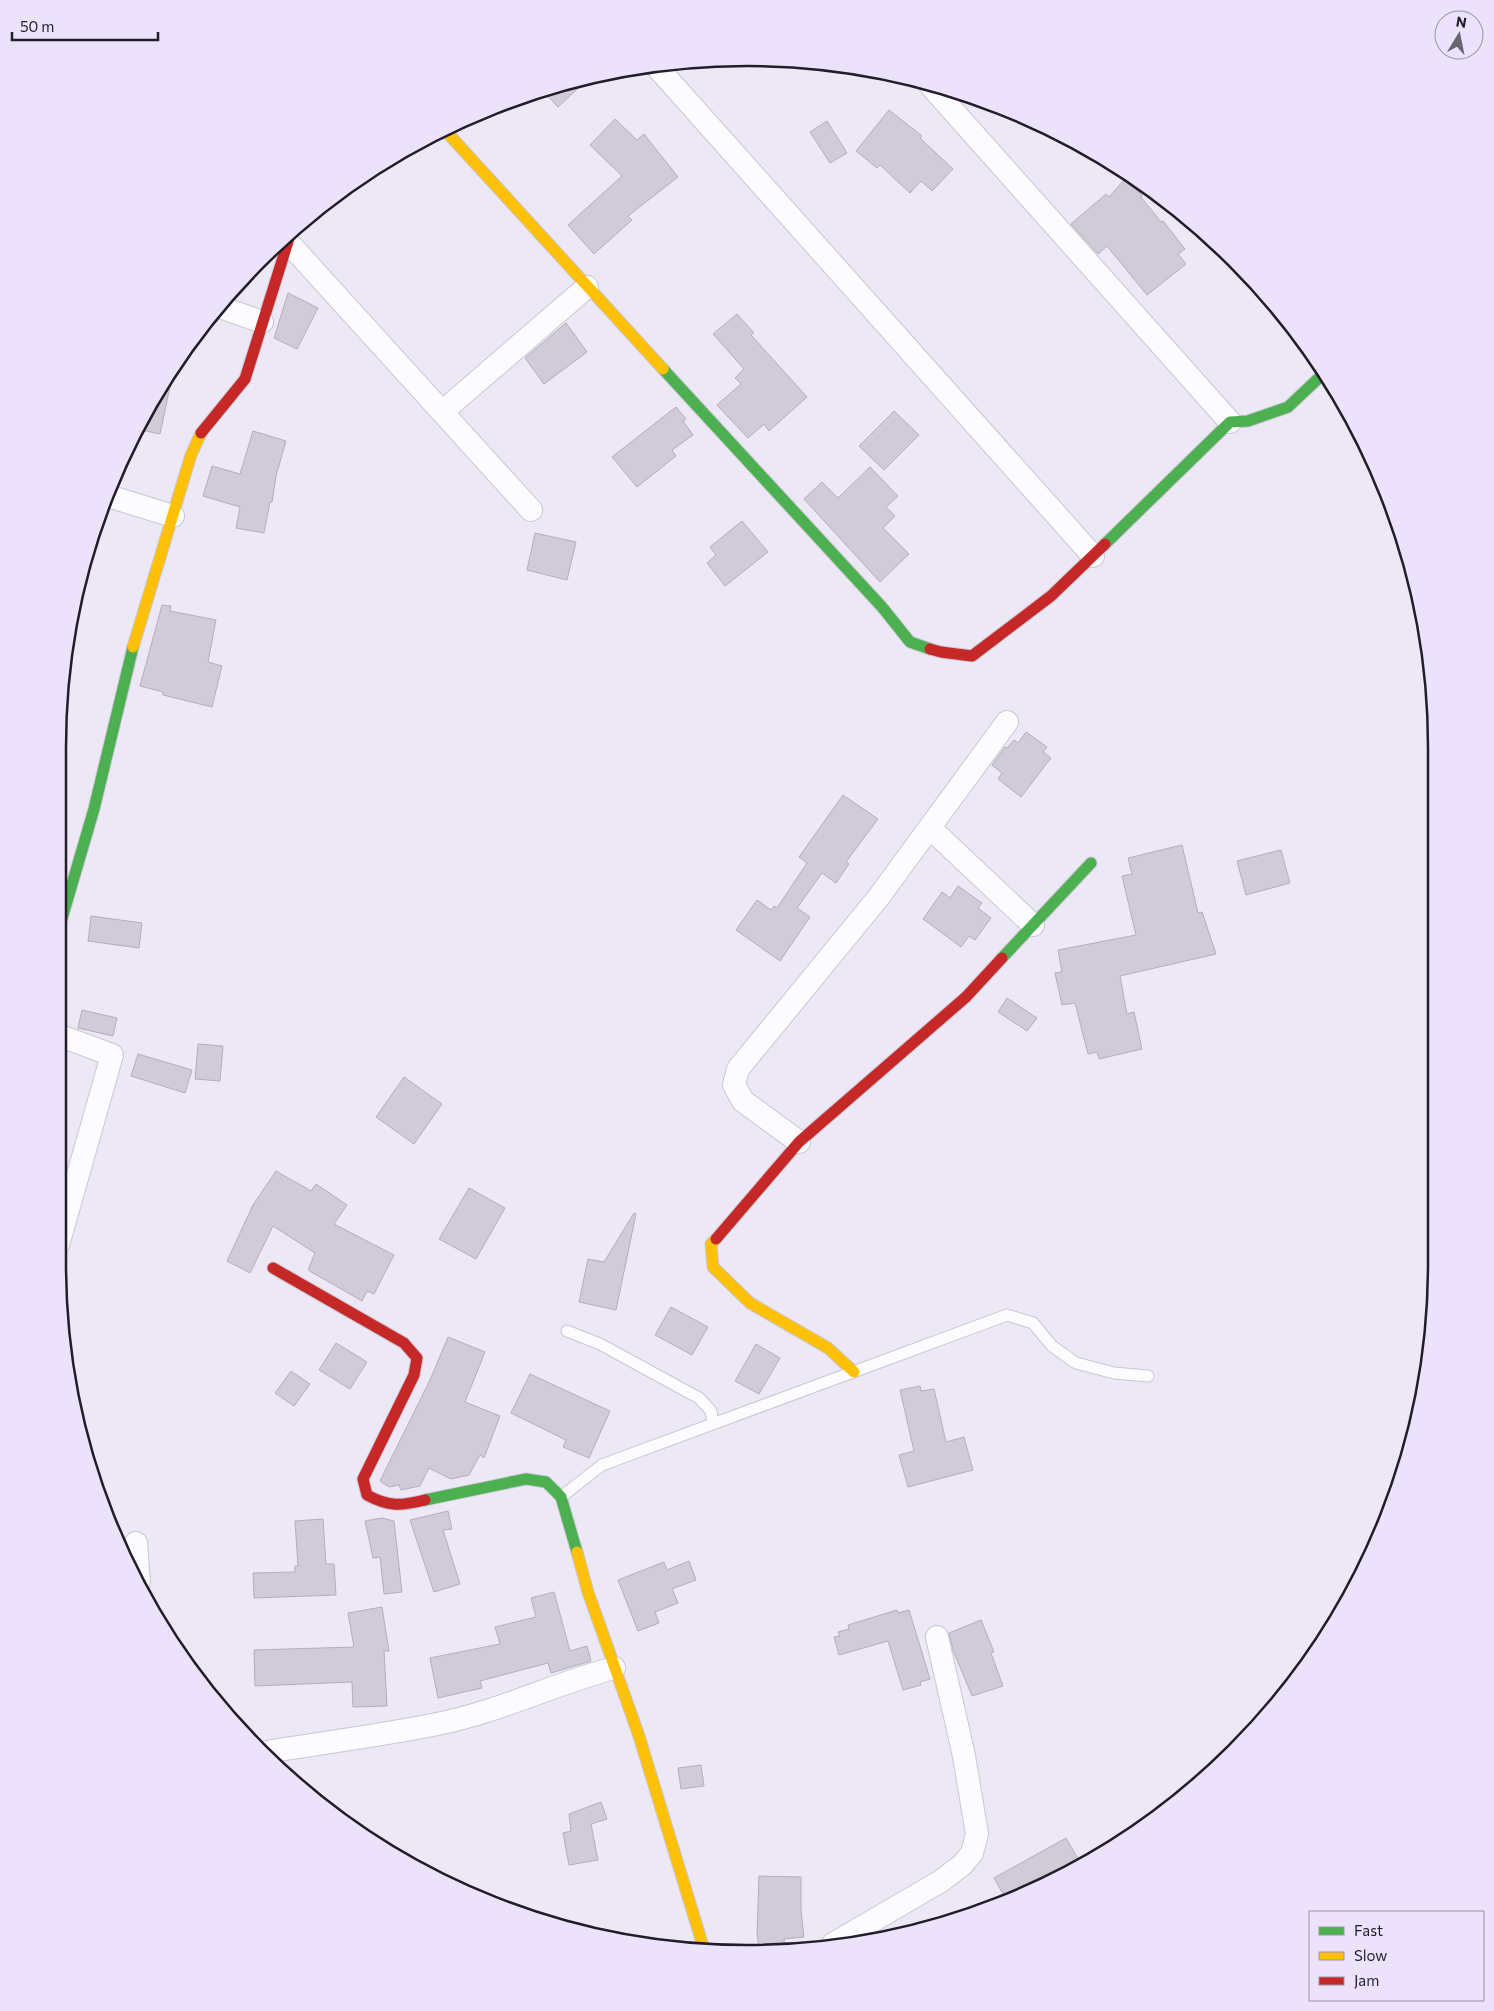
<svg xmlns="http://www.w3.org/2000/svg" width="1494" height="2011" viewBox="0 0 1494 2011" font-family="Commissioner,sans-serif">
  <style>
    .building { fill: #cfcbd7; stroke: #b2aeba }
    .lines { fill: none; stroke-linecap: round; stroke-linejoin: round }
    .lane-casing { stroke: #cac6d2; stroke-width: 13 }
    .street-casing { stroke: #cac6d2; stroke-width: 24 }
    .fast-casing { stroke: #cac6d2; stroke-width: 13 }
    .slow-casing { stroke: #cac6d2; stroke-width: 13 }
    .jam-casing { stroke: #cac6d2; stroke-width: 13 }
    .lane { stroke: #fcfcfe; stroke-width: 11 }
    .street { stroke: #fcfcfe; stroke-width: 22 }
    .fast { stroke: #4caf50; stroke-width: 11 }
    .slow { stroke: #ffc107; stroke-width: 11 }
    .jam { stroke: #c62828; stroke-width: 11 }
    .rim { fill: none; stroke: #221d28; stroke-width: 2.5 }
  </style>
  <rect width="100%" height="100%" fill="#ede8f6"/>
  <path class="building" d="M589,78L558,107L543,91L569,81Z
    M889,110L922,136L920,138L953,169L932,191L921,181L910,193L880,165L877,168L856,151Z
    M615,119L637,140L644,134L678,177L628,216L632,220L594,254L568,225L622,176L590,145Z
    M827,121L847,153L830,163L810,132Z
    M1125,179L1142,195L1141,197L1161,222L1163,221L1185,249L1178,254L1186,264L1147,295L1107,246L1098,254L1071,224L1106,194L1109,197Z
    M288,293L318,308L297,349L274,338Z
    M737,314L754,333L751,335L807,397L769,431L764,424L748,438L717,405L741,384L735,378L744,369L713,334Z
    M566,323L587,352L544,384L525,358Z
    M170,371L173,372L160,434L141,430L146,413Z
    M676,407L686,419L683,421L693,435L672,450L676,456L637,487L612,457Z
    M894,411L919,435L884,470L859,446Z
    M253,431L286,441L276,476L272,502H270L264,533L236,528L240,507L203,496L212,466L240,474Z
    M870,467L898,496L886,507L895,516L883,528L909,554L880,582L804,499L822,482L838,498Z
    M742,521L768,552L725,586L707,563L716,555L710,547Z
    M535,533L576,542L567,580L527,570Z
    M162,605L171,606L170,611L216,620L208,662L222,666L212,707L163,695V692L140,686Z
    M1026,732L1047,747L1043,752L1051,758L1021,797L998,779L1002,773L992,765L1005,747L1007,748L1014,740L1018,743Z
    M843,795L878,819L846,862L849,864L836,883L822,873L797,908L810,917L780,961L736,930L757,900L771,910L774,906L777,908L807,863L799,857Z
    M1182,845L1198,913L1202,912L1216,954L1120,976L1127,1014L1134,1012L1142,1049L1099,1059L1097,1052L1088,1054L1075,1003L1062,1005L1055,973L1062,972L1058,950L1136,935L1122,876L1132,874L1128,858Z
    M1281,850L1290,883L1246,895L1237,861Z
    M958,886L982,903L978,908L991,918L975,940L969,936L961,947L923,919L942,892L950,898Z
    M91,916L142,923L139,948L88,941Z
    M1007,998L1037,1018L1027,1031L998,1012Z
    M82,1010L117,1018L113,1036L78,1028Z
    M198,1044L223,1046L220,1081L195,1079Z
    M138,1054L192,1070L185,1093L131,1076Z
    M404,1077L442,1104L414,1144L376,1117Z
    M276,1171L311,1191L316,1184L347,1205L334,1224L394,1255L374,1294L367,1291L362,1301L308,1270L315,1253L273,1226L250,1273L227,1261L253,1205Z
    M469,1188L505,1208L476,1259L439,1239Z
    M634,1213L636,1214L616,1310L579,1302L588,1259L604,1262Z
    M671,1307L708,1327L692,1355L655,1335Z
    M448,1337L485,1352L465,1402L500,1416L484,1458L480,1455L469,1475L451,1479L429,1468L420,1486L401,1490L399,1485L389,1487L380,1481L430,1380Z
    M336,1343L367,1362L350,1389L319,1370Z
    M756,1344L780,1358L759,1394L735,1381Z
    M291,1371L310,1384L294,1406L275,1393Z
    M530,1374L610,1411L589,1458L563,1447L566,1440L511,1413Z
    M920,1386L921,1391L934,1389L946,1442L964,1437L973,1470L908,1487L899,1455L914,1451L900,1390Z
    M448,1511L452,1529L443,1530L460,1584L434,1592L410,1520Z
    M382,1518L394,1521L402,1592L384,1594L380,1557L373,1558L365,1521Z
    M323,1519L326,1564H334L336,1595L254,1598L253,1573L295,1572V1566H298L295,1521Z
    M689,1561L696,1580L672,1589L678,1603L655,1612L659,1623L638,1631L618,1580L664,1562L667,1570Z
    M554,1592L570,1651L587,1646L591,1661L551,1673L548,1663L480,1681L482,1688L438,1698L430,1658L500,1644L495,1627L536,1617L531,1598Z
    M382,1607L389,1651H384L387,1706L353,1707L352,1682L255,1686L254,1650L354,1647L348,1613Z
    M897,1610L898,1613L909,1610L930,1679L920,1682L921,1685L903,1690L888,1641L839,1655L834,1637L840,1636L838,1632L849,1629L848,1625Z
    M981,1620L994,1652L991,1653L1003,1686L972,1696L953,1650L949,1633Z
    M701,1765L704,1786L681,1789L678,1768Z
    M601,1802L607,1819L591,1824L598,1860L569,1865L563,1833L571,1831L569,1814Z
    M1066,1838L1081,1864L1052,1882L1007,1901L994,1878Z
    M759,1876L801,1877V1910L804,1937L784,1939L785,1952L759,1950L757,1933Z"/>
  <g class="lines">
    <g class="lane-casing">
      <path id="lane" d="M567,1331L600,1344L699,1398L711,1411L713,1424
        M561,1497L602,1465L1007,1315L1033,1323L1052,1346L1076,1363L1114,1373L1148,1376"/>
    </g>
    <g class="street-casing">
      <path id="street" d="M656,66L1093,556
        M930,85L1230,422
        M287,241L531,510
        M220,307L262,322
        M442,412L587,287
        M108,496L173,516
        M930,828L1033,925
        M799,1142L743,1101L734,1085L738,1069L878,898L1007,722
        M58,1245L112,1055L58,1035
        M136,1543L139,1582
        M261,1753C319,1743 379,1736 437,1724C498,1712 554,1684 614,1668
        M833,1944L941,1881L962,1865L972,1853L977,1834L964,1756L937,1637"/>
    </g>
    <g class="fast-casing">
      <path id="fast" d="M663,369L882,607L910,642L930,649
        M1105,544L1230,422L1248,421L1288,407L1322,375
        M58,932L94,809L133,647
        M1002,958L1091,863
        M425,1500L526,1479L546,1482L561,1497L577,1552"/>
    </g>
    <g class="slow-casing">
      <path id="slow" d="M443,128L663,369
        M133,647L191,455L201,433
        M716,1239L711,1244L713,1267L750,1303L828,1348L854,1372
        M577,1552L588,1592L639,1736L703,1946"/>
    </g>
    <g class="jam-casing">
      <path id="jam" d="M201,433L245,379L291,232
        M930,649L941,652L972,656L1051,596L1105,544
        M716,1239L799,1142L966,997L1002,958
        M273,1268L404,1343L417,1358L414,1375L363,1479L367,1495C389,1507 401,1506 425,1500"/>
    </g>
    <use href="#lane" class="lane"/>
    <use href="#street" class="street"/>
    <use href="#fast" class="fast"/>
    <use href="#slow" class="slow"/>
    <use href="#jam" class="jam"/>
  </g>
  <path d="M0 0H1494V2011H0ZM747 66H747A681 681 0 0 1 1428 747V1264A681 681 0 0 1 747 1945H747A681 681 0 0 1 66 1264V747A681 681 0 0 1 747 66Z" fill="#ece2fc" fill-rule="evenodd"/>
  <path class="rim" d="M747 66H747A681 681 0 0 1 1428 747V1264A681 681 0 0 1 747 1945H747A681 681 0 0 1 66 1264V747A681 681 0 0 1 747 66Z"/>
  <rect x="1309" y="1911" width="175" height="90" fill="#ece2fc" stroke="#9b93a7"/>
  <rect x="1319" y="1927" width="25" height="8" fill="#4caf50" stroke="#9b93a7"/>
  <text x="1354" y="1936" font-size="15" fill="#221d28">Fast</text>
  <rect x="1319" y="1952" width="25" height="8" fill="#ffc107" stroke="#9b93a7"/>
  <text x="1354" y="1961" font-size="15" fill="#221d28">Slow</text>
  <rect x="1319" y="1977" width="25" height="8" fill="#c62828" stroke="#9b93a7"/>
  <text x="1354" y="1986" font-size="15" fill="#221d28">Jam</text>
  <g transform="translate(1459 35) rotate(10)"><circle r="24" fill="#ece2fc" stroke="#9b93a7"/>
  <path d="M0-4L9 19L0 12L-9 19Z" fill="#696470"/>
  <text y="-8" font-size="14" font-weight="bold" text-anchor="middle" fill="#221d28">N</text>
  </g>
  <path d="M12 32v8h146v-8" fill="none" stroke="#221d28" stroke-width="2.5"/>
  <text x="20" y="32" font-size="15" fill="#221d28" stroke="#ece2fc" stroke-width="4" paint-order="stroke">50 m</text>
</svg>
